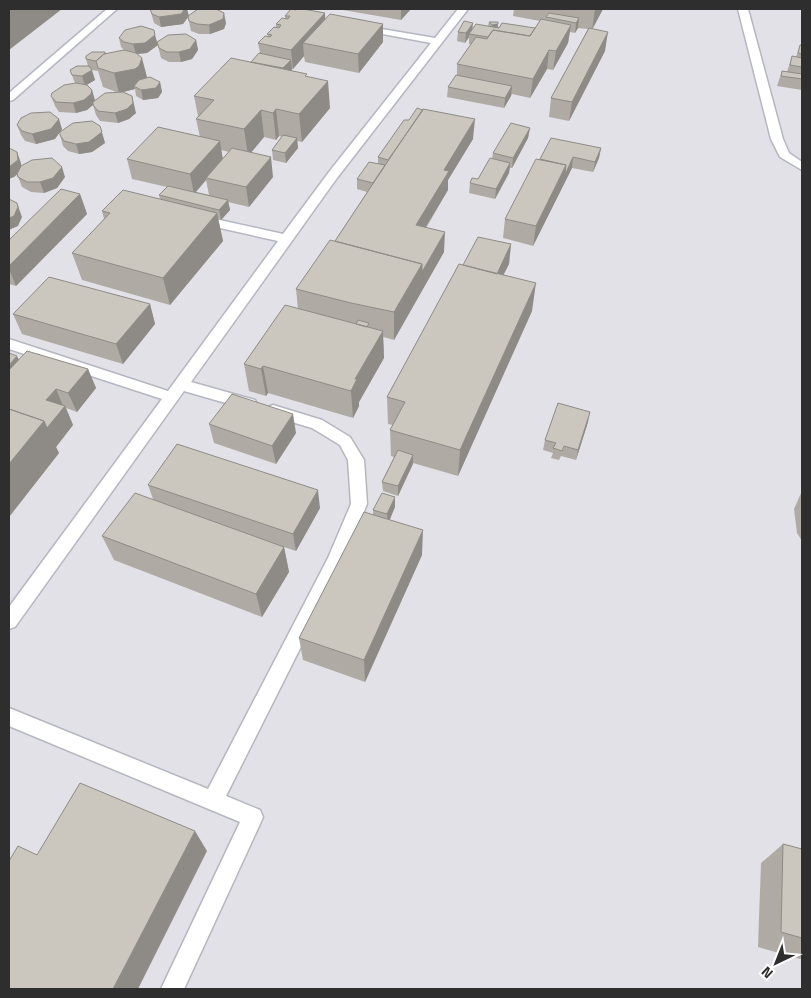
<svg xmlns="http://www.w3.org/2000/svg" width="811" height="998" viewBox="0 0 811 998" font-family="'Titillium Web',sans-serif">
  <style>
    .industrial { fill: #e3e1e8 }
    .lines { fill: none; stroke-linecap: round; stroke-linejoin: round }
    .lane-casing { stroke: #b4b7c1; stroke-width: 3 }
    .lane { fill: #fff; fill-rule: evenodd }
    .wall { fill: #afaba4; fill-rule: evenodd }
    .shaded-wall { fill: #8e8b86 }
    .building { fill: #cbc7bf; stroke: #8e8b86 }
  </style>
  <rect width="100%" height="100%" fill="#efe9e1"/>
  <path class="industrial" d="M9,9H802V989H9Z"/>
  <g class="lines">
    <g class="lane-casing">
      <path id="lane" d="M107,9H117L13,100L9,101V93Z
        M458,9H468L337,178L191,382L255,400L257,404L255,408L250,410L184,391L15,627L9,629V607L162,399L9,349V339L168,391L278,241L193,222L191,219L193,216L197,215L283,234L329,172L431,43L361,30L358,29V25L435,38Z
        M738,9H748L783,139L789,153L802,162V170L780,157L771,139Z
        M273,405L322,420L350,437L364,460L367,504L345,559L226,796L260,810L263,817L260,824L184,989H161L240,822L9,726V708L208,789L328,558L351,504L348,460L340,445L312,428L268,415L265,411L268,407Z"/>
    </g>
    <use href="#lane" class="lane"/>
  </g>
  <path class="wall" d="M150,9L188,15L226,23L224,29L210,34H199L191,31L188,17L183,24L161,27L154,23Z
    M337,9H411L401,20Z
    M514,9H603L592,29L605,51L569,121L549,117L551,98L588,29L578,28L575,33L570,32L568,43L553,70L547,69L530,98L512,94L511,96L504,108L447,97L448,87L457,75V64L471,44H469V37L465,43L457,41L458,32L472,30L488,26L489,22H498V27L535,28L540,21L513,16Z
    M296,10L325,13V19L383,24V42L359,73L305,62L304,56L293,69H292L291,70L307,77L330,108L302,142L297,141L298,148L286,163L273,160L272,150L282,137L279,136L276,140L264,137L251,153L273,177L249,207L228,202L230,210L221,220L218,219L223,241L170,305L82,280L72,253L104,219L102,211L160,199L159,195L167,187L132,179L127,159L200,137L196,119L198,116L194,96L251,62L260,53L258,43L268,36L267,34L276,27V24L285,18V16ZM221,150L229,152L223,159ZM206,180L209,195L196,192Z
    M119,38L158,45L147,53L138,54L147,78L160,82L162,92L158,98L143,100L136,96L135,89L119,93L136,113L129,119L118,123L100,121L96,115L93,105L87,110L76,113L59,112L55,106L51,96L75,83L70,70L88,66L86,59L124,50L121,47ZM91,70L98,71L103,87L119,93L94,101L86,85L95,80Z
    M196,40L198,50L192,59L181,62H169L161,58L157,42Z
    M800,45H802V90L777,86L782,71L787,72L792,56L796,57Z
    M17,125L62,129L61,132L100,126L105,143L92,152L79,154L68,151L63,146L60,135V132L55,139L36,144L25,141L21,135Z
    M530,128L528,138L512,168H510L509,173L495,199L469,193L470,183L478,179L492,159L493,153Z
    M473,139L448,180V190L426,228L444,252L394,340L383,337L384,358L359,402V406L353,418L268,393L266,396L249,391L244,364L298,309L296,289L335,241L367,192L357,189V179L378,164V157Z
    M601,148L599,158L593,172L572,168L533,246L503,238L505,219L540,159Z
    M21,163V166L65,177L57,188L44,193L31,192L22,187L17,174L14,177Z
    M80,194L87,214L16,286L9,284V240Z
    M511,244L509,264L503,275L532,311L458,476L413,463L398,496L383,491L382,482L394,457L391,456L390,430L393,425L388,424L387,397L463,265Z
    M150,304L155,324L123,364L22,334L13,314Z
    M19,359L88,369L96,388L77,412L66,408L73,425L56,447L59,453L9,517Z
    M588,422L576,460L561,456L559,460L551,458L553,453L543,450L545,440Z
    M209,424L296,433L276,464L214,443Z
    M148,485L320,508L296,551L284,547L289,572L262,617L114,560L102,536L153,499Z
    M802,491V541L797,533L794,509Z
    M395,507L389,520L422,555L365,682L303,660L299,638L373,515V510Z
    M783,844L802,849V958L800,959L758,947L761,863Z"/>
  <path class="shaded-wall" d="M10,9H62L9,50V10Z
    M185,9H187L189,16L183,24L161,27L159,17Z
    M401,9H411L401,20Z
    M595,9H603L592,30Z
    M224,13L226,23L224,29L210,34L209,25Z
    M325,13L326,32L303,43L304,56L293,69L291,50Z
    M579,18L578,28L575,33L576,23Z
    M498,22L497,34L491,35L492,25Z
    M473,23L472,33L469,34V37L465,43L466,33Z
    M383,24V42L359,73L358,54Z
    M571,25L568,43L553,70L556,51Z
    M608,32L605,51L569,121L572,102Z
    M155,35L158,45L147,53L136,54L133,44Z
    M196,40L198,50L192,59L181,62L179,52Z
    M549,50L547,69L530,98L533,79Z
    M142,58L147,77L134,86L135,89L119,93L114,73Z
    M291,60L292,70L284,78L283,68Z
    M92,70L95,80L85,86L82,76Z
    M328,81L330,108L302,142L299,114Z
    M160,82L162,92L158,98L143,100L141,90Z
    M512,86L511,96L504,108L505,98Z
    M92,90L95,100L94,104L87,110L76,113L73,103Z
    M132,96L136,113L129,119L118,123L115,113Z
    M276,109L279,136L276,140L273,113Z
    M261,110L264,137L248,156L244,129Z
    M59,119L62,129L55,139L36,144L32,134Z
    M475,119L473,139L448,180V190L415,245L416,225L444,170Z
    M100,126L105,143L92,152L79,154L76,144Z
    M530,128L528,138L512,168L513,158Z
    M297,138L298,148L286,163L285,153Z
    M220,141L223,161L206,178V180L194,194L190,174Z
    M601,148L599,158L593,172L595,162Z
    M17,152L21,163L22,170L14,177L9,179V167Z
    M271,157L273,177L249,207L246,187Z
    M573,157L572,168L533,246L536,226L566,165Z
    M510,163L509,173L495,199L496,189Z
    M62,167L65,177L57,188L44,193L40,182Z
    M80,194L87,214L16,286L9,269V266Z
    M228,200L230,210L221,220L219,210Z
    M17,203L22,217L18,226L9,230V218Z
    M217,213L223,241L170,305L163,278Z
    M445,232L444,252L394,340V312L422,264Z
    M511,244L509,264L491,300L493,281Z
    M536,283L532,311L458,476L460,450Z
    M150,304L155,324L123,364L116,344Z
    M383,331L384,358L359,402V406L353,418L351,391L355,379Z
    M17,356L22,366L9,380V365Z
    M263,366L268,393L266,396L261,369Z
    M88,369L96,388L77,412L68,393Z
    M56,389L64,408L65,406L73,425L56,447L59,453L9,517V464L46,400Z
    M590,412L588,422L576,460L578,450Z
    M293,414L296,433L276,464L272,446Z
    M413,455V464L398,496V486Z
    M318,490L320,508L296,551L293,534Z
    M395,497V507L388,524L387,514Z
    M423,530L422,555L365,682L364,660Z
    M284,547L289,572L262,617L256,594Z
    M195,831L207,851L138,989H113Z"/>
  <path class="building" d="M150,9H185L181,14L159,17L152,14Z
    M198,9H216L224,13L223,19L209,25L197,24L189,21L188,16Z
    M291,9L296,10L297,9H303L325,13L291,50L258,43L265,36L270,37L272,35L267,34L274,27L279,28L281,25L276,24L282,18L288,19L290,16H285Z
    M549,13L579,18L576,23L546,17Z
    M330,14L383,24L358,54L303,43Z
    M541,19L571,25L556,51L549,50L533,79L457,64L476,37L487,39L493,30L530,36Z
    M464,21L473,23L466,33L458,32Z
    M489,22H498V24L492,25Z
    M502,23L535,28L530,36L493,30L488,37L469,34L476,24L499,28Z
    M141,26L154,30L155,35L145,43L133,44L124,42L119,38L125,30Z
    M589,28L608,32L572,102L551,98Z
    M186,34L196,40L190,49L179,52H167L159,48L157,42L168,35Z
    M800,45H802V54L798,53Z
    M124,50L136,53L142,58L139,66L135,69L114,73L98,68L96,61L104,54Z
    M92,52H105V54H104L96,61L86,59V56Z
    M259,53L291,60L283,68L251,62Z
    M792,56L802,58V67L790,65Z
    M231,58L307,74L305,76L328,81L299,114L276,109L273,113L261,110L244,129L196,119L214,100L194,96Z
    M77,66H89L92,70L82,76L72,75L70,70Z
    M782,71L802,74V79L781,76Z
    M456,75L512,86L505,98L448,87Z
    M150,77L160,82L156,88L141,90L134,86L139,80Z
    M76,83L87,85L92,90L91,94L84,100L73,103L56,102L51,96L52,93L64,85Z
    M123,92L132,96L133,103L127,109L115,113L98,111L93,105V102L105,93Z
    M417,108L423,110L388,160L378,157L404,120H409Z
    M423,109L475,119L444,170L449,171L416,225L445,232L422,272V264L335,241L394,152Z
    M50,112L59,119L51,129L32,134L22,131L17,125L21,118L31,113Z
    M92,121L100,126L102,132L89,142L76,144L64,141L60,135V132L73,123Z
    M511,123L530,128L513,158L493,153Z
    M158,127L220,141L190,174L127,159Z
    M283,135L297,138L285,153L272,150Z
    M551,138L601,148L595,162L573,157L565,175L566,165L540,159Z
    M9,148L17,152L18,160L9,167Z
    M232,148L271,157L246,187L206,178Z
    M52,158L62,167L53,178L40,182H27L18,177L17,174L21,166L32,160Z
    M490,158L510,163L496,189L470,183L472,178L478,179Z
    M536,159L566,165L536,226L505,219Z
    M369,162L385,165L373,183L357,179Z
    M168,186L228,200L219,210L159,195Z
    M61,189L80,194L9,266V240Z
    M123,190L217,213L163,278L72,253L110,213L102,211Z
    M9,199L17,203L18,207L14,216L9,218Z
    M478,237L511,244L497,274L463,265Z
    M330,240L422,264L394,312L351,303L296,289Z
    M459,264L536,283L460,450L390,430L405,402L387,397Z
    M49,277L150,304L116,344L13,314Z
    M285,305L383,331L355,379H357L351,391L263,366L261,369L244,364Z
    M358,320L369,323L367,327L356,324Z
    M27,351L88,369L68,393L56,389L46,400L65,406L47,428L44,421L9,409V370Z
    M9,353L17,356L9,365Z
    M232,394L293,414L272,446L209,424Z
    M558,403L590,412L578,450L564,446L562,451L553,448L556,443L545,440Z
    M9,409L44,421L9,464Z
    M177,444L318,490L293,534L148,485Z
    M398,450L413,455L398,486L382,482Z
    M135,493L284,547L256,594L102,536Z
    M382,493L395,497L387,514L373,510Z
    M364,512L423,530L364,660L299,638Z
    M80,783L195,831L113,989H9V861L18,846L37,855Z
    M783,844L802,849V938L781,932Z"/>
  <rect width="811" height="998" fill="none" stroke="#2e2e2e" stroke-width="20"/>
  <g transform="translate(776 963) rotate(223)" stroke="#ffffff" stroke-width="4" paint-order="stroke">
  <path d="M0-4L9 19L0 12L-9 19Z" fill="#2e2e2e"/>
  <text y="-8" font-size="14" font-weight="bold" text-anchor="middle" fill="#2e2e2e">N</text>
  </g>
</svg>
